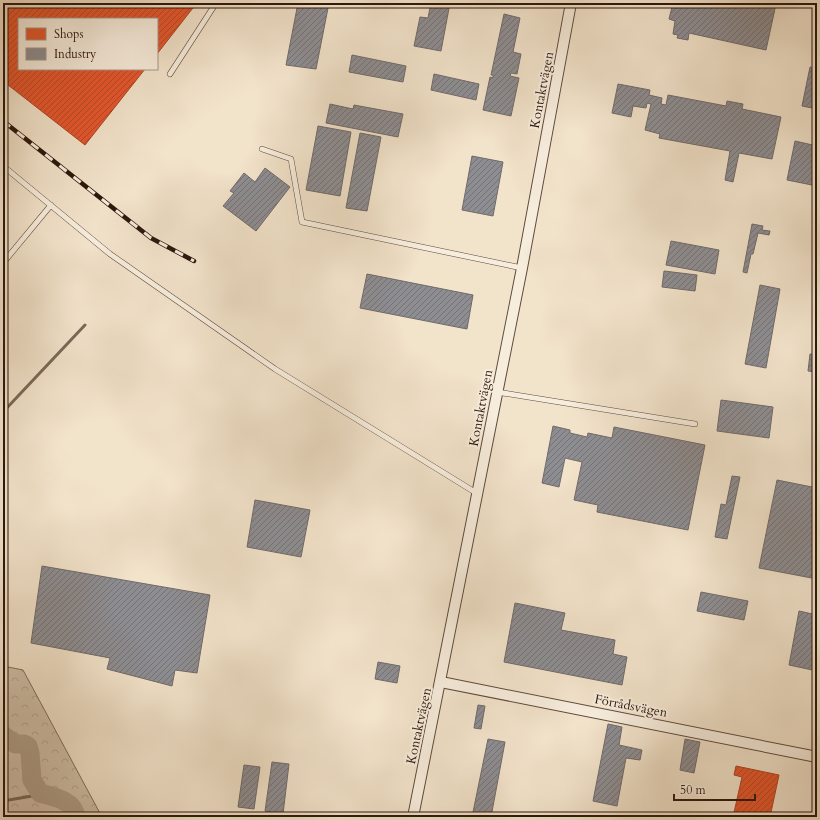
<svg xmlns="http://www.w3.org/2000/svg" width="820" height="820" viewBox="0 0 820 820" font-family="Cardo,serif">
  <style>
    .forest { fill: url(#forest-crowns); stroke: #7e6c5c }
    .shops { fill: url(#shops-hatch); stroke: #ad4424 }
    .industry { fill: url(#industry-hatch); stroke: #706a6a }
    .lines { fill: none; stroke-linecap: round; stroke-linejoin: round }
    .stream { stroke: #7b6858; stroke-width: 3 }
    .river { stroke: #af9e8a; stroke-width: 19 }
    .lane-casing { stroke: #5e4a3c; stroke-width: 6 }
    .street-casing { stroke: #5e4a3c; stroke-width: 12 }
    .lane { stroke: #f7eddd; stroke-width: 5 }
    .street { stroke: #f7eddd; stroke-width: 10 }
    .rail-casing { stroke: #2c170c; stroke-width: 4.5 }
    .rail { stroke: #f7eddd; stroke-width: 3; stroke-dasharray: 9; stroke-linecap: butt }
    .labels { text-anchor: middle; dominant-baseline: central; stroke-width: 4; stroke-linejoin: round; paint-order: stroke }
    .street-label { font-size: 13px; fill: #2c170c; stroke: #f7eddd }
  </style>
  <defs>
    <pattern id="forest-crowns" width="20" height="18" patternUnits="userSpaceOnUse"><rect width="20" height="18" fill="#d0c0ab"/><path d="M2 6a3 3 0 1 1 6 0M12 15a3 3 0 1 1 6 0" fill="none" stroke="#b3a492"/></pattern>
    <pattern id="shops-hatch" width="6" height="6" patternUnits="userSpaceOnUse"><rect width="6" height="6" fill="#e4572e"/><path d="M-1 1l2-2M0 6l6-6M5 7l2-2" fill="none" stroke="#b94726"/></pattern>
    <pattern id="industry-hatch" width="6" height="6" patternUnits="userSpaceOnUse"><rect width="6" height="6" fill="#8d8d92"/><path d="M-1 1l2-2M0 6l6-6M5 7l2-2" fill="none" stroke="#737276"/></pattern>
  </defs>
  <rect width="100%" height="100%" fill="#f2e3cb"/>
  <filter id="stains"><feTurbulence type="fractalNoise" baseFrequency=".005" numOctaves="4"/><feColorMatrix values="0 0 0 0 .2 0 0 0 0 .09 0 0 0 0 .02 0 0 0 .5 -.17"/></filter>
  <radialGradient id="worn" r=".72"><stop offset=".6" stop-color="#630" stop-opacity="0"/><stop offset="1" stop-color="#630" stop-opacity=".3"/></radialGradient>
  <path class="forest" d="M3,666L23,670L102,817H3Z"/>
  <path class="shops" d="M3,3H195L196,4L157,54V19H19V69H145L85,145L3,81Z
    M736,766L779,775L770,817H733L742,777L734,775Z"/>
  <path class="industry" d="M298,3H329L316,69L286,65Z
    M431,3H450L441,51L414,46L420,17L428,18Z
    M673,3H735L744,5V3H770L776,4L766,50L689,33L688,40L677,38L678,35L673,34L675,21L669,19Z
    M504,14L520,18L513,52L521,54L517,74L511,73L510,76L519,78L511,116L483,110L490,77L493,78V75H491Z
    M352,55L406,66L403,82L349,72Z
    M810,67L817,68V109L802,106Z
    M434,74L479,84L476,100L431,90Z
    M618,84L650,90L649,95L662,98L661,104L666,105L668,95L726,106L727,101L743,104L742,109L781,117L772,159L739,153L733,182L725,180L730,151L659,138L660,134L645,130L651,104L647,103L646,108L633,106L631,117L612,113Z
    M330,104L353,109L354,105L403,114L398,137L326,123Z
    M318,126L351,132L340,196L306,190Z
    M360,133L381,137L367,211L346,208Z
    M795,141L817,146V186L787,180Z
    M472,156L503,162L493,216L462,210Z
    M265,168L290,187L256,231L223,206L234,193L230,191L244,173L255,182Z
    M752,224L763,226L762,230L770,231L769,235L758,233L753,254H751L747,273L743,272Z
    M671,241L719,250L715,274L666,265Z
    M664,271L697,275L695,291L662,287Z
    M367,274L473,295L467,329L360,308Z
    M760,285L780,289L766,368L745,364Z
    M810,354L817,355V372L808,371Z
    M721,400L773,407L769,438L717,431Z
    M553,426L570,430V433L587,437L588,433L612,438L614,427L705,445L688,530L597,512L598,505L574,500L582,462L565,458L559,487L542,483Z
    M732,476L740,477L727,539L715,537L721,504L726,505Z
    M777,480L817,488V579L759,568Z
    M255,500L310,510L301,557L247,547Z
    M42,566L210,595L197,673L175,670L172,686L107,669L110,658L31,643Z
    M701,592L748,601L744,620L697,611Z
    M515,603L565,613L561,630L615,640L613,654L627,657L622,685L504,662Z
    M799,611L817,615V671L789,665Z
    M378,662L400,666L397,683L375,679Z
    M478,705L485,706L481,729L474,728Z
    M608,724L622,727L619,745L642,750L640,760L626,758L617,806L593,801Z
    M488,739L505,742L491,817H472Z
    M685,739L700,742L694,773L680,770Z
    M272,762L289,764L283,814L265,811Z
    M244,765L260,767L254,809L238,807Z"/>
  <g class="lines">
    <path class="stream" d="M3,412L85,325
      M3,801L32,796L40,793"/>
    <path class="river" d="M3,735L15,744H24L28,746L30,753L32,780L40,793C54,797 74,800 76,817"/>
    <g class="lane-casing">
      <path id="lane" d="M170,74L216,3
        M262,149L291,159L302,222L522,268
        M3,166L110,254L275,369L478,494
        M3,263L51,205
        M497,392L695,424"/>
    </g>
    <g class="street-casing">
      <path id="street" d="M441,682L817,757
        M413,817L522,268L571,3"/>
    </g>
    <use href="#lane" class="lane"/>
    <use href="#street" class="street"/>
    <g class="rail-casing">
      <path id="rail" d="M3,121L151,238L194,261"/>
    </g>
    <use href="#rail" class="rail"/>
  </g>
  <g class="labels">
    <g class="street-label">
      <text transform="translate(542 90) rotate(-79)">Kontaktvägen</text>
      <text transform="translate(481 408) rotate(-79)">Kontaktvägen</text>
      <text transform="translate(631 706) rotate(11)">Förrådsvägen</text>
      <text transform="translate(419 726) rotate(-78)">Kontaktvägen</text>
    </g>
  </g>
  <rect width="820" height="820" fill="none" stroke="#f2e3cb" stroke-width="16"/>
  <rect x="4" y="4" width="812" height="812" fill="none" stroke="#2c170c" stroke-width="2"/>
  <rect x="8" y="8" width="804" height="804" fill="none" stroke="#2c170c"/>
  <rect x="18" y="18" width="140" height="52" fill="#f7eddd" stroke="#a69789"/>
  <rect x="26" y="28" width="20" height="12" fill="#e4572e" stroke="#a69789"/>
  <text x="54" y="38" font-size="12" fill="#2c170c">Shops</text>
  <rect x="26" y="48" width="20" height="12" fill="#8d8d92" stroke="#a69789"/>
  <text x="54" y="58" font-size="12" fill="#2c170c">Industry</text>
  <path d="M674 794v6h81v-6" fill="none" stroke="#2c170c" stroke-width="2"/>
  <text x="680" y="794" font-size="12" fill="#2c170c" stroke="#f7eddd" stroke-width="3" paint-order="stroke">50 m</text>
  <rect width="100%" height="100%" filter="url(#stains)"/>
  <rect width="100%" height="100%" fill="url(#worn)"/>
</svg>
